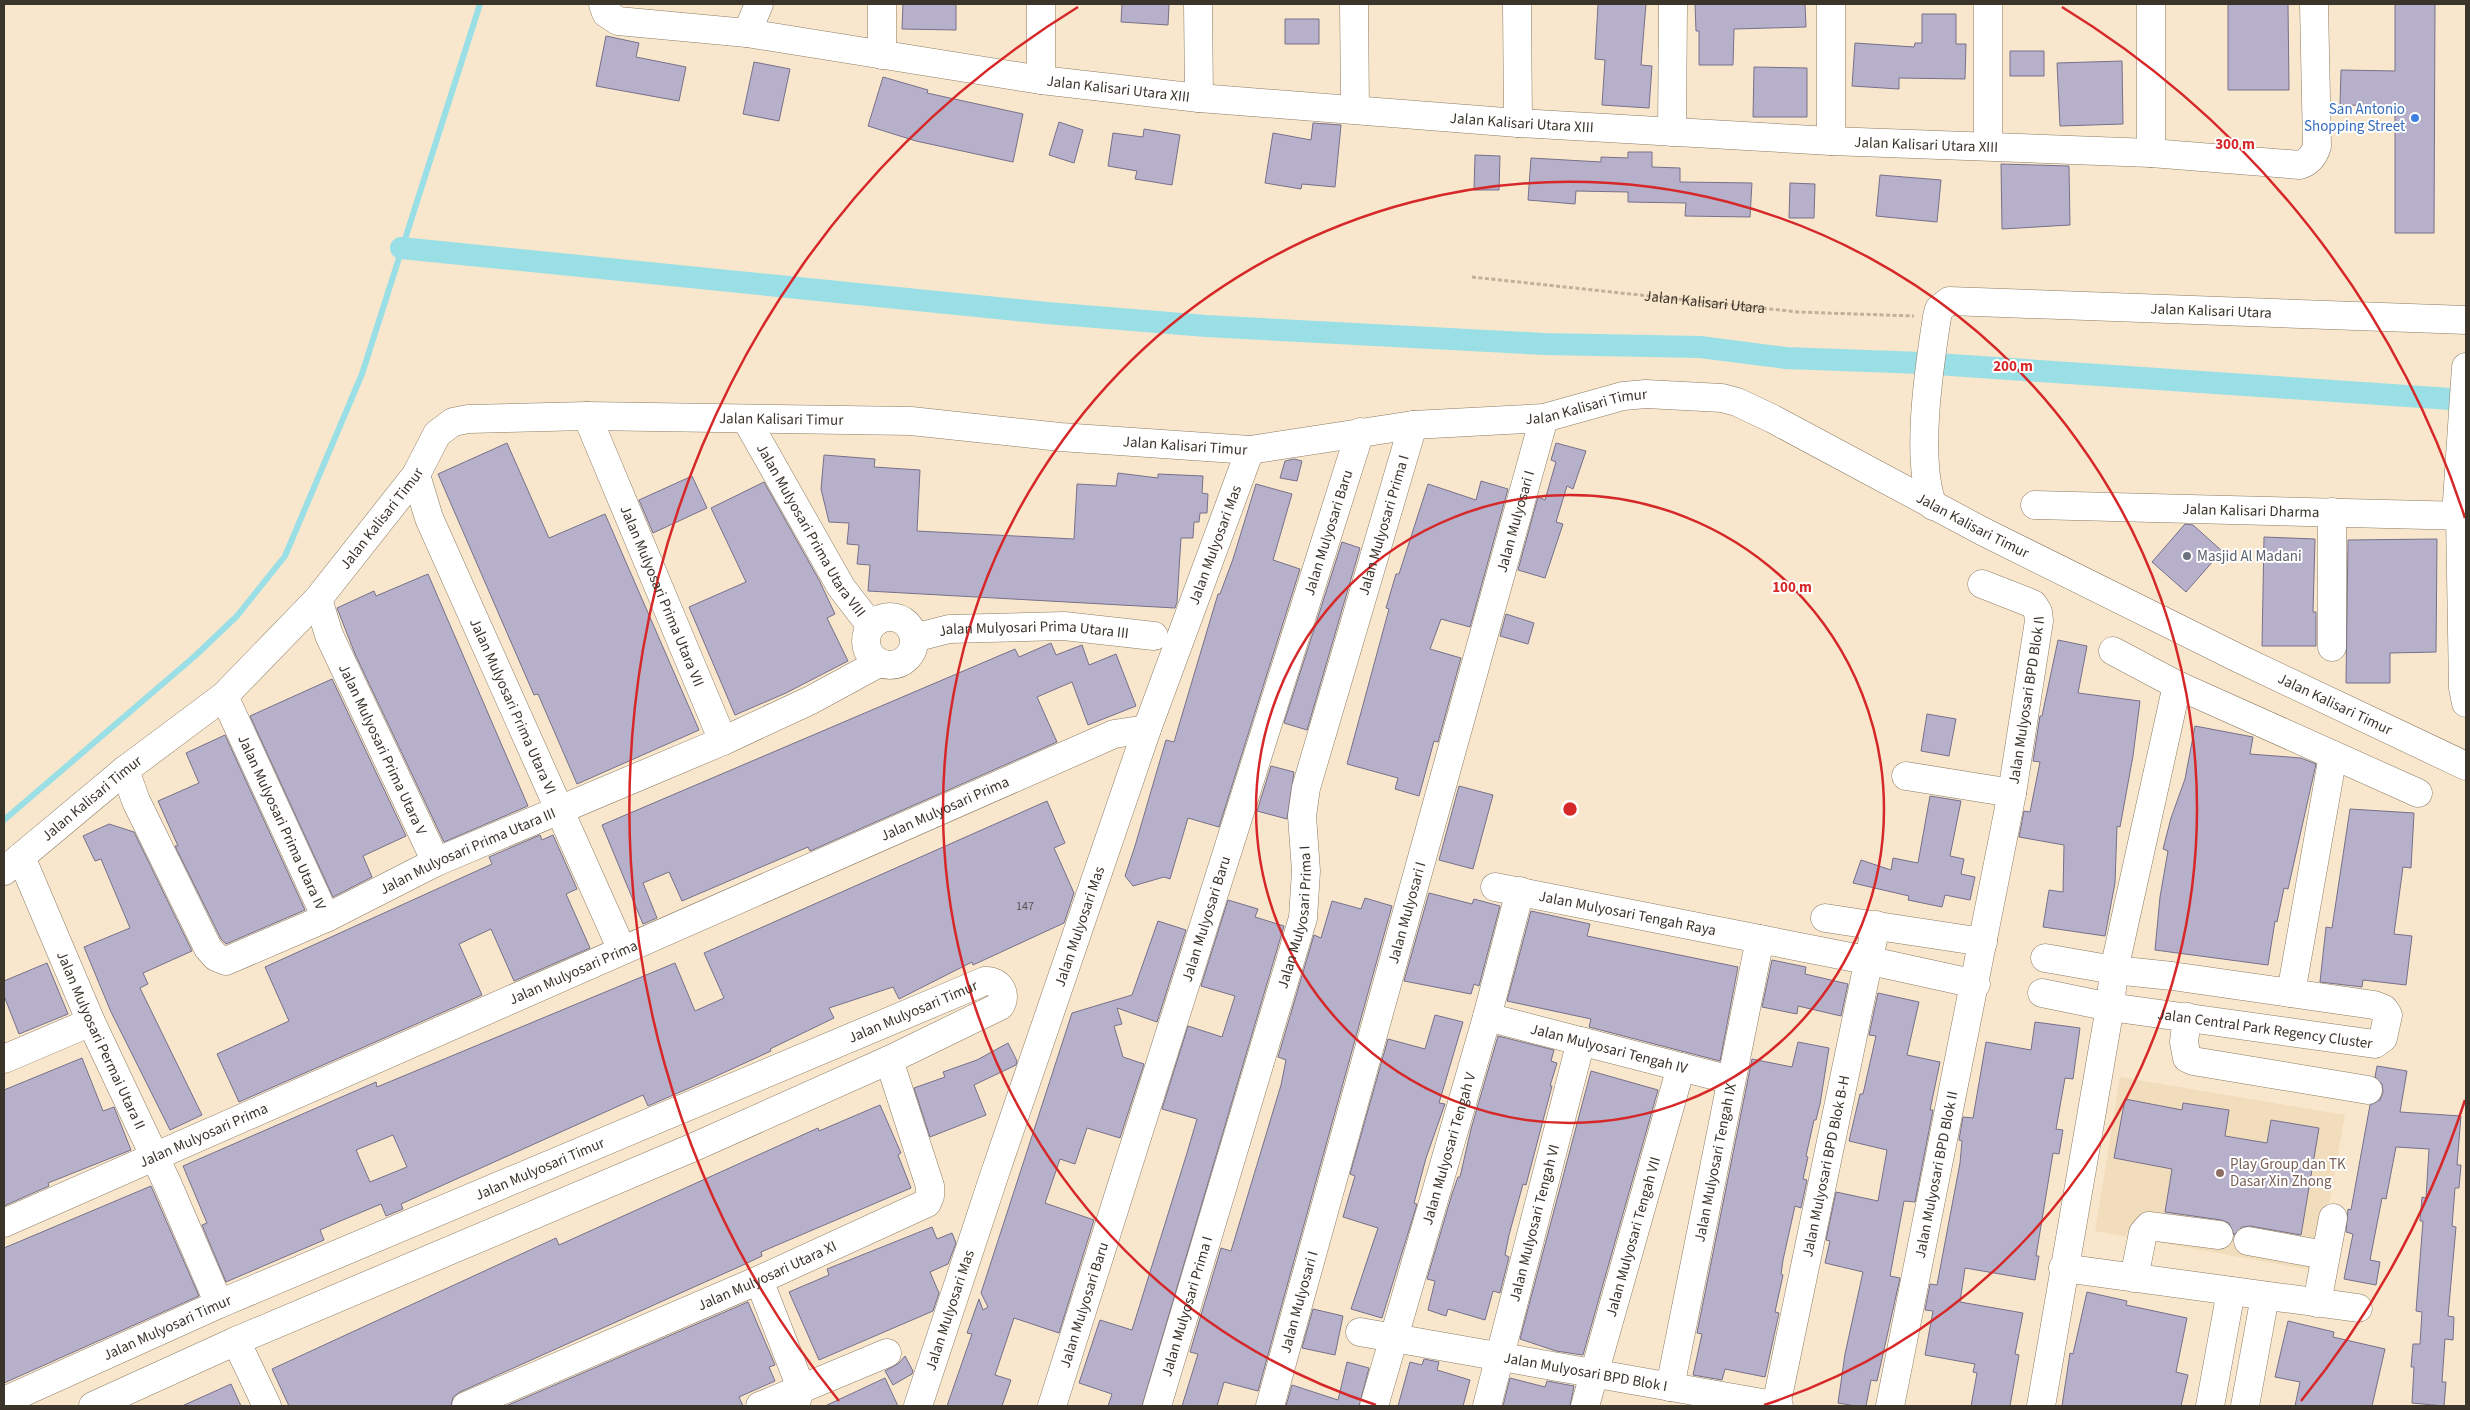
<svg xmlns="http://www.w3.org/2000/svg" width="2470" height="1410" viewBox="0 0 2470 1410" font-family="'Source Sans 3',sans-serif">
  <style>
    .built { fill: #f1dcbb }
    .lines { fill: none; stroke-linecap: round; stroke-linejoin: round }
    .stream { stroke: #9adfe5; stroke-width: 6 }
    .canal { stroke: #9adfe5; stroke-width: 22 }
    .building { fill: #b6b0cb; stroke: #767089; fill-rule: evenodd }
    .minor-casing { stroke: #8b7b63; stroke-width: 29 }
    .path { stroke: #c0b19c; stroke-width: 3; stroke-dasharray: 4 2.5; stroke-linecap: butt }
    .minor { stroke: #fff; stroke-width: 28 }
    .ring { fill: none; stroke: #d62828; stroke-width: 2.5 }
    .shop-dot { fill: #3f7fe0; stroke: #fff; stroke-width: 2 }
    .worship-dot { fill: #6b7280; stroke: #fff; stroke-width: 2 }
    .education-dot { fill: #8d6e63; stroke: #fff; stroke-width: 2 }
    .labels { text-anchor: middle; dominant-baseline: central; stroke-width: 4; stroke-linejoin: round; paint-order: stroke }
    .number-label { font-size: 12px; fill: #5a5352 }
    .street-label { font-size: 15px; fill: #3b342a; stroke: #fff }
    .shop-label { font-size: 15px; fill: #366cbe; stroke: #fff; text-anchor: end }
    .worship-label { font-size: 15px; fill: #5b616d; stroke: #fff; text-anchor: start }
    .education-label { font-size: 15px; fill: #785e54; stroke: #fff; text-anchor: start }
    .centre { fill: #d62828; stroke: #fff; stroke-width: 2.5 }
    .ring-label { font-size: 15px; text-anchor: middle; font-weight: bold; fill: #d62828; stroke: #fff; stroke-width: 4; stroke-linejoin: round; paint-order: stroke }
  </style>
  <rect width="100%" height="100%" fill="#f9e7cd"/>
  <path class="built" d="M2120,1077L2345,1115L2317,1271L2095,1231Z"/>
  <g class="lines">
    <path class="stream" d="M4,820L195,656L237,616L285,556L362,374L480,4"/>
    <path class="canal" d="M401,248L1047,313L1206,326L1545,344L1700,347L1786,358L1922,363L2466,400"/>
  </g>
  <path class="building" d="M903,4H956V30L902,29Z
    M1122,4H1169L1168,25L1121,22Z
    M1598,4H1646L1641,65L1652,66L1649,108L1602,105L1605,60L1595,59Z
    M1695,4H1805L1806,27L1734,29L1733,65H1699V31H1696Z
    M2228,4H2288L2289,90H2228Z
    M2395,4H2435L2434,233H2395V106L2340,105L2341,70L2395,71Z
    M1922,14H1956V44H1966L1965,79L1899,78V89L1852,86L1855,43L1914,47L1915,43H1922Z
    M1285,19H1319V44H1285Z
    M606,36L639,43L636,57L686,67L679,101L596,86Z
    M2010,51H2044V76H2010Z
    M2122,61L2123,124L2060,126L2057,63Z
    M754,62L790,69L779,121L743,114Z
    M1754,67L1807,68V117H1753Z
    M883,77L928,90L927,93L1023,114L1013,162L916,141L868,126Z
    M1059,122L1083,130L1074,163L1049,155Z
    M1313,123L1341,125L1335,187L1302,184L1301,189L1265,183L1273,133L1311,140Z
    M1144,129L1180,135L1172,185L1135,179L1137,171L1108,166L1113,133L1143,137Z
    M1628,152H1652V167L1680,168V182L1752,183L1750,217L1685,216L1686,203L1628,202V192L1576,191L1575,204L1528,200L1531,158L1601,162V157L1628,158Z
    M1475,155L1500,156L1499,190H1474Z
    M2001,164L2069,166L2070,225L2002,229Z
    M1880,175L1941,180L1937,222L1876,216Z
    M1790,183L1815,184L1814,218H1789Z
    M507,443L549,538L605,514L699,730L577,784L538,694L534,695L438,474Z
    M1556,443L1586,451L1573,489L1567,486L1556,522L1563,524L1545,578L1518,570L1538,497L1545,500L1556,462L1551,460Z
    M824,455L875,459L874,467L920,470L917,531L1074,539L1077,484L1116,486L1118,473L1158,478V474L1203,476L1202,493L1208,494L1207,513H1200L1199,522H1194L1193,538H1181L1177,602L1175,608L868,591L870,565L857,564L859,545L847,544L849,523L829,522L821,489Z
    M1294,459L1302,461L1297,481L1280,478L1285,461Z
    M692,476L707,508L653,533L639,500Z
    M1481,481L1508,489L1470,627L1441,619L1430,649L1461,658L1438,742L1434,741L1419,796L1395,789L1398,778L1347,764L1389,609L1386,608L1396,574H1399L1428,484L1476,500Z
    M764,482L819,580L835,614L827,618L848,661L786,693L735,715L689,607L746,582L711,508Z
    M1256,484L1292,494L1273,560L1300,569L1219,827L1188,818L1170,879L1164,877L1133,886L1125,876L1135,846L1166,740L1174,742L1218,594H1220L1233,559Z
    M2185,524L2193,525L2222,551L2186,592L2152,562Z
    M2264,537L2315,539L2313,612H2316V646H2262Z
    M2437,539L2436,652L2390,653V683H2346L2348,540Z
    M1342,542L1360,548L1307,730L1284,723Z
    M428,574L528,806L444,842L355,654L337,608L374,591L376,596Z
    M1506,614L1534,623L1528,644L1500,636Z
    M2058,640L2087,646L2078,693L2140,701L2133,756L2120,827L2117,826L2115,883L2105,936L2043,927L2049,890L2063,892L2064,845L2019,837L2024,811L2030,812L2040,762L2033,761L2040,716H2042Z
    M1051,643L1056,655L1082,645L1089,665L1116,654L1136,706L1088,725L1072,682L1037,697L1057,742L810,851L808,847L682,901L669,872L643,883L657,918L643,924L602,825L1015,649L1019,657Z
    M332,679L406,836L363,856L372,877L333,897L250,716Z
    M1927,714L1956,719L1949,756L1921,751Z
    M2195,726L2253,737L2250,754L2301,758L2316,764L2288,889L2284,888L2277,922L2275,921L2268,965L2155,950L2160,897L2168,851L2163,849L2171,818L2185,779Z
    M225,735L305,910L226,944L221,939L175,846H178L158,801L199,783L186,753Z
    M1271,766L1294,772L1287,819L1257,811Z
    M1459,786L1493,795L1473,869L1439,860Z
    M1930,796L1961,801L1950,856L1964,859L1961,874L1975,877L1970,900L1945,895L1942,907L1908,900L1909,896L1853,883L1861,860L1891,870L1893,858L1918,863Z
    M1047,801L1065,843L1054,848L1074,893L1064,923L973,965L972,962L899,999L893,987L829,1008L834,1018L770,1049L771,1051L710,1079L648,1106L643,1095L401,1204L403,1209L386,1216L381,1204L338,1222L320,1230L324,1240L226,1282L202,1225L207,1223L183,1166L376,1082L377,1087L675,963L695,1011L724,998L704,953ZM393,1135L407,1167L370,1182L356,1150Z
    M2350,809L2414,813L2411,868L2403,867L2394,934L2412,936L2406,985L2363,980L2362,987L2320,982L2326,927L2332,928Z
    M109,824L134,832L192,951L143,973L148,984L140,988L202,1115L170,1130L111,1012L84,947L130,928L101,859L95,861L83,836Z
    M540,835L542,840L553,835L577,889L566,894L590,948L514,981L491,929L459,944L482,995L239,1102L217,1054L289,1021L265,967L492,864L489,857Z
    M1429,893L1472,904L1474,899L1500,906L1479,986L1474,984L1471,994L1404,981Z
    M1365,898L1392,906L1258,1391L1224,1382L1217,1406H1182L1198,1354L1190,1352L1221,1248L1231,1251L1281,1085L1286,1060L1278,1057L1314,935L1321,938L1332,901L1361,909Z
    M1228,900L1258,909L1255,917L1284,926L1142,1406H1108L1112,1394L1079,1383L1100,1320L1132,1330L1187,1153L1197,1119L1162,1109L1188,1026L1222,1037L1235,996L1201,986Z
    M1531,911L1590,924L1587,936L1738,967L1720,1061L1589,1027L1591,1019L1507,1001Z
    M1158,921L1186,930L1157,1022L1117,1008L1122,1024L1114,1026L1123,1057L1144,1064L1120,1138L1087,1128L1075,1164L1060,1159L1045,1203L1094,1220L1059,1333L1014,1318L995,1375L1011,1380L1002,1406H947L972,1334L967,1333L979,1299L983,1310L988,1307L981,1293L1072,1013L1132,995Z
    M1772,960L1806,967L1805,974L1848,984L1841,1016L1798,1006L1797,1014L1762,1007Z
    M47,963L68,1014L19,1034L4,996V981Z
    M1878,993L1919,1002L1907,1055L1940,1062L1930,1110H1933L1915,1202L1904,1201L1890,1276L1900,1278L1877,1381L1871,1380L1866,1406H1856L1838,1403L1845,1354L1863,1272L1825,1263L1830,1241L1826,1240L1836,1192L1878,1201L1887,1150L1849,1141L1860,1094H1863L1876,1036L1869,1035Z
    M1435,1015L1463,1022L1439,1103L1445,1104L1426,1158L1414,1203L1417,1204L1382,1318L1351,1309L1378,1228L1343,1217L1355,1176L1350,1174L1388,1039L1425,1049Z
    M2035,1022L2080,1028L2073,1079L2065,1078L2056,1129L2063,1130L2059,1154L2053,1153L2036,1256H2039L2035,1280L1965,1268L1960,1302L2023,1313L2015,1354L2019,1355L2010,1406H1971L1977,1373L1973,1372L1975,1364L1925,1355L1933,1311L1925,1310L1930,1284L1937,1285L1960,1163L1962,1141L1959,1140L1963,1117L1973,1118L1986,1042L2031,1050Z
    M1498,1036L1554,1050L1551,1061L1557,1063L1550,1086H1552L1526,1185L1523,1184L1509,1235L1505,1255L1509,1257L1500,1293L1493,1291L1485,1320L1448,1309L1446,1316L1428,1310L1435,1281L1427,1279L1452,1194L1458,1177H1460L1471,1129Z
    M1798,1042L1829,1048L1820,1104L1816,1120H1814L1806,1156L1808,1157L1803,1179L1807,1180L1801,1208L1795,1206L1783,1260L1781,1274L1783,1275L1775,1312L1779,1313L1765,1377L1725,1369L1722,1380L1693,1375L1702,1334L1697,1333L1752,1059L1792,1067Z
    M1008,1043L1017,1061L1016,1065L974,1085L986,1115L930,1137L914,1088L945,1077L943,1072L977,1060Z
    M82,1058L103,1111L114,1107L131,1150L48,1183L49,1186L4,1206V1090Z
    M2377,1066L2407,1071L2400,1112L2461,1116L2457,1165H2461L2459,1188H2455L2452,1226L2456,1227L2448,1316L2454,1317L2453,1340L2445,1339L2442,1382H2446L2444,1406L2412,1403L2414,1367H2411L2413,1344H2420L2422,1312L2416,1311L2423,1221H2420L2422,1197L2426,1198L2429,1149L2396,1147L2386,1199L2382,1198L2370,1260L2380,1262L2376,1285L2344,1279L2353,1234L2346,1232L2348,1209L2351,1210L2370,1105L2380,1100L2383,1092L2382,1084L2375,1077Z
    M1591,1071L1658,1090L1583,1355L1556,1351L1520,1339Z
    M2125,1099L2182,1110L2183,1103L2229,1110L2225,1136L2267,1143L2271,1120L2319,1128L2301,1235L2250,1226L2242,1227L2234,1235L2229,1223L2221,1220L2165,1212L2172,1169L2114,1158Z
    M880,1105L901,1153L898,1155L911,1188L761,1252L762,1256L743,1265L460,1392L453,1397L451,1406H289L272,1369L556,1238L559,1245L818,1128L819,1131Z
    M151,1186L199,1296L4,1383V1248Z
    M932,1227L937,1239L952,1233L956,1243L948,1264L930,1272L939,1293L933,1311L819,1360L789,1292L829,1275L827,1269Z
    M2087,1292L2127,1301L2126,1305L2187,1318L2176,1372L2188,1375L2181,1406H2062L2070,1353L2073,1354Z
    M748,1302L775,1365L769,1367L775,1381L739,1397L743,1406H506Z
    M1313,1309L1343,1316L1335,1355L1302,1348Z
    M2288,1321L2334,1332L2333,1337L2385,1349L2372,1406H2295L2300,1382L2275,1377Z
    M905,1356L913,1371L912,1374L893,1385L885,1371L899,1363Z
    M1424,1359L1439,1362L1437,1370L1470,1380L1463,1406H1398L1410,1362L1422,1365Z
    M1347,1362L1369,1368L1359,1406H1286L1292,1385L1338,1400Z
    M885,1378L898,1406H825Z
    M1510,1378L1545,1387L1547,1381L1574,1386L1570,1406H1503Z
    M231,1384L241,1406H182Z"/>
  <g class="lines">
    <g class="minor-casing">
      <g id="minor">
        <path id="s2" d="M603,4L606,13L618,21L747,33L1041,80L1199,98L1518,123L1831,141L2151,153L2300,165C2309,162 2314,156 2317,146L2314,4"/>
        <path d="M882,4V55"/>
        <path d="M1041,4V80"/>
        <path d="M1198,4L1199,98"/>
        <path d="M1354,4L1355,109"/>
        <path d="M1517,4L1518,123"/>
        <path d="M1831,4V141"/>
        <path d="M1988,4V146"/>
        <path d="M747,33L759,4"/>
        <path d="M1672,132L1673,4"/>
        <path d="M2151,153V4"/>
        <path id="s3" d="M587,416L723,741"/>
        <path id="s4" d="M746,419L841,587L871,626"/>
        <path id="s5" d="M416,475L429,518L622,950"/>
        <path id="s6" d="M2035,505L2466,516"/>
        <path id="s7" d="M1933,506C1915,460 1929,368 1937,317L1939,309L1949,301L2466,320"/>
        <path d="M2332,512V647"/>
        <path d="M2456,516L2466,367"/>
        <path d="M2460,516L2463,688L2466,703"/>
        <path id="s8" d="M318,599L329,635L436,862"/>
        <circle cx="890" cy="641" r="24"/>
        <path id="s9" d="M914,638L949,629L1064,626L1154,636"/>
        <path d="M2113,651L2177,685L2418,793"/>
        <path id="s10" d="M224,696L326,918"/>
        <path id="s11" d="M125,770L136,801L208,948L216,957L226,961L326,918L436,862L723,741L811,700L879,663"/>
        <path d="M1906,776L2012,793"/>
        <path id="s12" d="M21,857L91,1022L168,1185L219,1304"/>
        <path id="s13" d="M4,871L125,770L224,696L318,599L416,475L437,434L453,422L468,419L587,416L911,421L1060,437L1250,450L1413,425L1544,418L1623,396L1646,394L1722,398L1737,402L1773,419L1982,531L2240,659L2466,766"/>
        <path id="s14" d="M1495,887L1871,961L1976,984"/>
        <path d="M1825,918L1983,942"/>
        <path id="s15" d="M2042,993L2110,1007L2375,1044L2383,1038L2388,1015L2384,1009L2374,1005L2172,976L2114,970L2045,958"/>
        <path d="M2291,993L2333,755"/>
        <path id="s16" d="M1487,1017L1731,1080"/>
        <path d="M2187,1017L2184,1042L2187,1058L2193,1061L2368,1090"/>
        <path d="M4,1059L91,1022"/>
        <path id="s17" d="M4,1223L1114,734L1147,729"/>
        <path d="M2248,1241L2325,1255"/>
        <path d="M2063,1268L2358,1308"/>
        <path d="M2134,1278L2143,1233L2149,1226L2219,1235"/>
        <path d="M759,1280L801,1388L795,1405"/>
        <path d="M2317,1303L2333,1218"/>
        <path id="s18" d="M1360,1332L1779,1406"/>
        <path d="M236,1341L267,1406"/>
        <path id="s19" d="M1670,1387L1760,939"/>
        <path id="s20" d="M4,1401L219,1304L985,981C999,980 1008,994 1000,1006L889,1060L694,1147L236,1341L93,1406"/>
        <path id="s21" d="M466,1406L759,1280L927,1203L930,1196V1186L889,1060"/>
        <path d="M760,1406L887,1353"/>
        <path id="s22" d="M918,1406L994,1176L1147,729L1250,450"/>
        <path id="s23" d="M1052,1406L1360,432"/>
        <path id="s24" d="M1157,1406L1303,918L1306,871L1302,816L1306,788L1413,425"/>
        <path id="s25" d="M1270,1406L1544,418"/>
        <path id="s26" d="M1374,1406L1487,1017L1520,891"/>
        <path id="s27" d="M1487,1406L1581,1041"/>
        <path id="s28" d="M1585,1406L1681,1067"/>
        <path id="s29" d="M1776,1406L1876,925"/>
        <path id="s30" d="M1890,1406L2012,793L2039,621L2038,612L2033,604L1982,584"/>
        <path d="M2041,1406L2110,1007L2114,970L2177,685"/>
        <path d="M2210,1406L2231,1291"/>
        <path d="M2245,1406L2265,1296"/>
      </g>
    </g>
    <path class="path" id="s1" d="M1472,277L1798,312L1914,316"/>
    <use href="#minor" class="minor"/>
  </g>
  <g class="ring">
    <circle cx="1570" cy="809" r="314"/>
    <path d="M1376 1405A627 627 0 1 1 1764 1405"/>
    <path d="M2465 1100A941 941 0 0 1 2301 1401M839 1401A941 941 0 0 1 1078 7M2062 7A941 941 0 0 1 2465 518"/>
  </g>
  <circle class="shop-dot" cx="2415" cy="118" r="5"/>
  <circle class="worship-dot" cx="2187" cy="556" r="5"/>
  <circle class="education-dot" cx="2220" cy="1173" r="5"/>
  <g class="labels">
    <g class="number-label">
      <text x="1025" y="906">147</text>
    </g>
    <g class="street-label">
      <text stroke="none"><textPath href="#s2" startOffset="529">Jalan Kalisari Utara XIII</textPath></text>
      <text stroke="none"><textPath href="#s2" startOffset="934">Jalan Kalisari Utara XIII</textPath></text>
      <text stroke="none"><textPath href="#s2" startOffset="1339">Jalan Kalisari Utara XIII</textPath></text>
      <text stroke="none"><textPath href="#s1" startOffset="234">Jalan Kalisari Utara</textPath></text>
      <text stroke="none"><textPath href="#s7" startOffset="474">Jalan Kalisari Utara</textPath></text>
      <text stroke="none"><textPath href="#s13" startOffset="1779">Jalan Kalisari Timur</textPath></text>
      <text stroke="none"><textPath href="#s13" startOffset="969">Jalan Kalisari Timur</textPath></text>
      <text stroke="none"><textPath href="#s13" startOffset="1374">Jalan Kalisari Timur</textPath></text>
      <text stroke="none"><textPath href="#s6" startOffset="216">Jalan Kalisari Dharma</textPath></text>
      <text stroke="none"><textPath href="#s13" startOffset="519">Jalan Kalisari Timur</textPath></text>
      <text stroke="none"><textPath href="#s25" startOffset="918">Jalan Mulyosari I</textPath></text>
      <text stroke="none"><textPath href="#s24" startOffset="914">Jalan Mulyosari Prima I</textPath></text>
      <text stroke="none"><textPath href="#s13" startOffset="2198">Jalan Kalisari Timur</textPath></text>
      <text stroke="none"><textPath href="#s4" startOffset="129">Jalan Mulyosari Prima Utara VIII</textPath></text>
      <text stroke="none"><textPath href="#s23" startOffset="916">Jalan Mulyosari Baru</textPath></text>
      <text stroke="none"><textPath href="#s22" startOffset="911">Jalan Mulyosari Mas</textPath></text>
      <text stroke="none"><textPath href="#s3" startOffset="195">Jalan Mulyosari Prima Utara VII</textPath></text>
      <text stroke="none"><textPath href="#s9" startOffset="121">Jalan Mulyosari Prima Utara III</textPath></text>
      <text stroke="none"><textPath href="#s30" startOffset="719">Jalan Mulyosari BPD Blok II</textPath></text>
      <text stroke="none"><textPath href="#s13" startOffset="2602">Jalan Kalisari Timur</textPath></text>
      <text stroke="none"><textPath href="#s5" startOffset="251">Jalan Mulyosari Prima Utara VI</textPath></text>
      <text stroke="none"><textPath href="#s8" startOffset="164">Jalan Mulyosari Prima Utara V</textPath></text>
      <text stroke="none"><textPath href="#s13" startOffset="114">Jalan Kalisari Timur</textPath></text>
      <text stroke="none"><textPath href="#s17" startOffset="1028">Jalan Mulyosari Prima</textPath></text>
      <text stroke="none"><textPath href="#s10" startOffset="139">Jalan Mulyosari Prima Utara IV</textPath></text>
      <text stroke="none"><textPath href="#s11" startOffset="485">Jalan Mulyosari Prima Utara III</textPath></text>
      <text stroke="none"><textPath href="#s25" startOffset="512">Jalan Mulyosari I</textPath></text>
      <text stroke="none"><textPath href="#s14" startOffset="135">Jalan Mulyosari Tengah Raya</textPath></text>
      <text stroke="none"><textPath href="#s24" startOffset="509">Jalan Mulyosari Prima I</textPath></text>
      <text stroke="none"><textPath href="#s23" startOffset="511">Jalan Mulyosari Baru</textPath></text>
      <text stroke="none"><textPath href="#s22" startOffset="506">Jalan Mulyosari Mas</textPath></text>
      <text stroke="none"><textPath href="#s17" startOffset="622">Jalan Mulyosari Prima</textPath></text>
      <text stroke="none"><textPath href="#s20" startOffset="989">Jalan Mulyosari Timur</textPath></text>
      <text stroke="none"><textPath href="#s15" startOffset="226">Jalan Central Park Regency Cluster</textPath></text>
      <text stroke="none"><textPath href="#s12" startOffset="200">Jalan Mulyosari Permai Utara II</textPath></text>
      <text stroke="none"><textPath href="#s16" startOffset="126">Jalan Mulyosari Tengah IV</textPath></text>
      <text stroke="none"><textPath href="#s17" startOffset="218">Jalan Mulyosari Prima</textPath></text>
      <text stroke="none"><textPath href="#s26" startOffset="268">Jalan Mulyosari Tengah V</textPath></text>
      <text stroke="none"><textPath href="#s19" startOffset="229">Jalan Mulyosari Tengah IX</textPath></text>
      <text stroke="none"><textPath href="#s29" startOffset="245">Jalan Mulyosari BPD Blok B-H</textPath></text>
      <text stroke="none"><textPath href="#s20" startOffset="584">Jalan Mulyosari Timur</textPath></text>
      <text stroke="none"><textPath href="#s30" startOffset="236">Jalan Mulyosari BPD Blok II</textPath></text>
      <text stroke="none"><textPath href="#s27" startOffset="189">Jalan Mulyosari Tengah VI</textPath></text>
      <text stroke="none"><textPath href="#s28" startOffset="176">Jalan Mulyosari Tengah VII</textPath></text>
      <text stroke="none"><textPath href="#s21" startOffset="328">Jalan Mulyosari Utara XI</textPath></text>
      <text stroke="none"><textPath href="#s25" startOffset="108">Jalan Mulyosari I</textPath></text>
      <text stroke="none"><textPath href="#s23" startOffset="106">Jalan Mulyosari Baru</textPath></text>
      <text stroke="none"><textPath href="#s24" startOffset="104">Jalan Mulyosari Prima I</textPath></text>
      <text stroke="none"><textPath href="#s22" startOffset="101">Jalan Mulyosari Mas</textPath></text>
      <text stroke="none"><textPath href="#s20" startOffset="179">Jalan Mulyosari Timur</textPath></text>
      <text stroke="none"><textPath href="#s18" startOffset="229">Jalan Mulyosari BPD Blok I</textPath></text>
    </g>
    <g class="shop-label">
      <text x="2405" y="109">San Antonio<tspan x="2405" dy="17">Shopping Street</tspan></text>
    </g>
    <g class="worship-label">
      <text x="2197" y="556">Masjid Al Madani</text>
    </g>
    <g class="education-label">
      <text x="2230" y="1164">Play Group dan TK<tspan x="2230" dy="17">Dasar Xin Zhong</tspan></text>
    </g>
  </g>
  <circle cx="1570" cy="809" r="8" class="centre"/>
  <g class="ring-label">
    <text x="2235" y="149">300 m</text>
    <text x="2013" y="371">200 m</text>
    <text x="1792" y="592">100 m</text>
  </g>
  <rect width="2470" height="1410" fill="none" stroke="#3b342a" stroke-width="10"/>
</svg>
